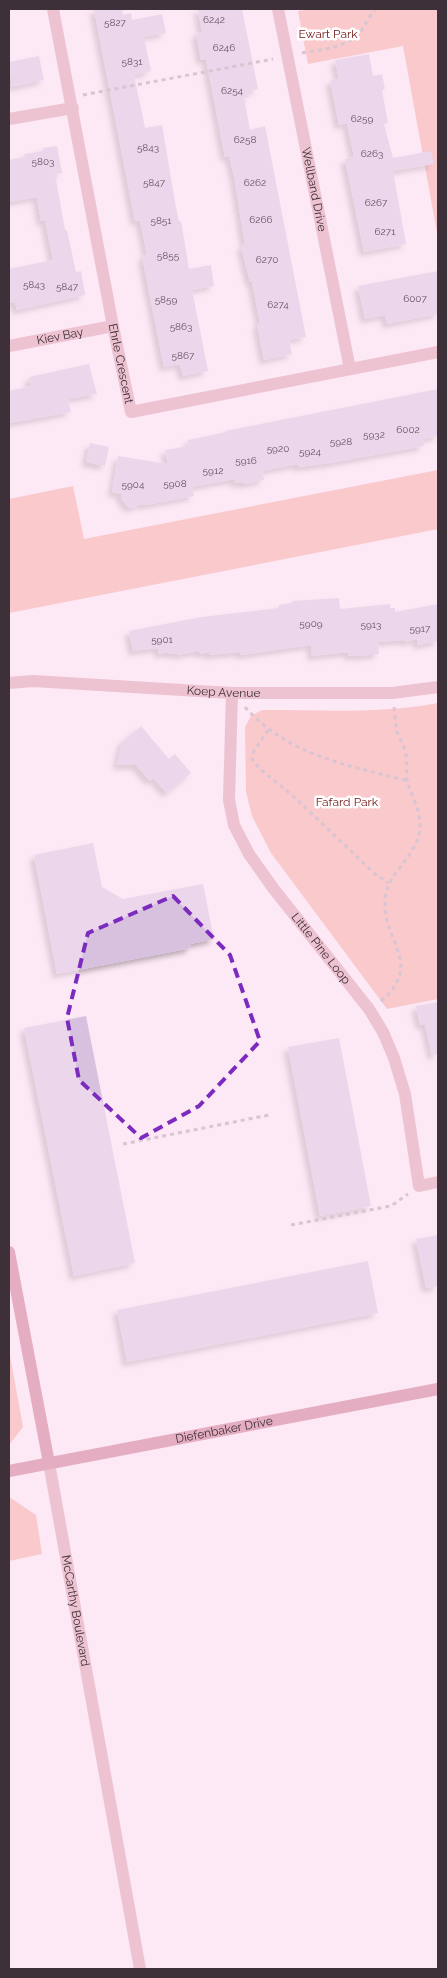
<svg xmlns="http://www.w3.org/2000/svg" width="447" height="1978" viewBox="0 0 447 1978" font-family="Raleway,sans-serif">
  <style>
    .green { fill: #f3a49a }
    .building { fill: #d8c1de; filter: url(#shadow) }
    .lines { fill: none; stroke-linecap: round; stroke-linejoin: round }
    .path { stroke: #ad9ba6; stroke-width: 3; stroke-dasharray: 4 4; stroke-linecap: butt }
    .minor { stroke: #d995a4; stroke-width: 12 }
    .secondary { stroke: #c86781; stroke-width: 12 }
    .marked { fill: none; stroke: #7b2cbf; stroke-width: 4; stroke-dasharray: 10 6; stroke-linejoin: round }
    .labels { text-anchor: middle; dominant-baseline: central; stroke-width: 5; stroke-linejoin: round; paint-order: stroke }
    .number-label { font-size: 10px; fill: #645462 }
    .park-label { font-size: 12px; fill: #6f1513; stroke: #fff }
    .street-label { font-size: 12px; fill: #3d3038; stroke: #fff }
  </style>
  <defs>
    <filter id="shadow"><feDropShadow dx="-4.5" dy="4.5" stdDeviation="2.5" flood-color="#0004"/></filter>
  </defs>
  <rect width="100%" height="100%" fill="#fde8f5"/>
  <path class="green" d="M312,9H438V238L403,46L308,64L298,11Z
    M438,470V529L9,613V499L73,486L84,539Z
    M438,703V999L387,1009L271,853L252,816L246,792L245,727L251,716L262,710C321,710 380,714 438,703Z
    M9,1350L23,1427L9,1445Z
    M9,1497L36,1515L42,1554L9,1561Z"/>
  <path class="building" d="M94,9H122L123,15L131,13L132,20L162,14L166,33L144,37L151,71L134,75L145,128L162,125L176,208L179,221H181L189,269L211,265L214,286L192,290L208,371L183,376L180,364L164,367L142,256L147,255L140,220L135,221Z
    M198,9H242L258,89L248,91L249,97L244,98L250,130L265,126L306,337L289,340L292,354L264,360L257,324L260,323L252,282H250L241,246L245,245L234,176L229,156L225,157L206,59L201,60L196,33L202,32Z
    M369,54L373,76L382,74L385,89L382,90L388,123L384,124L393,158L431,151L434,164L393,171L406,244L364,252L345,159L354,157L347,123L339,125L330,80L339,79L335,60Z
    M39,56L44,80L12,87L9,62Z
    M57,146L62,173L55,174L65,230H67L76,272L81,271L85,295L17,310L15,302L9,303V269L53,260L45,220L41,221L37,197L9,202V160L25,157L24,154L43,151L42,148Z
    M438,271V314L387,324L385,315L365,319L358,286Z
    M89,364L97,394L68,399L71,412L10,423L9,391L31,386L29,377Z
    M438,389V436L423,439L424,446L330,463L298,467V464L262,471L264,480L244,484L243,482L235,483L234,479L192,487L194,496L146,505L139,504L134,508L128,507L121,498V494L112,492L118,456L168,464L165,450L189,446L188,440L226,432L225,431Z
    M90,443L109,447L105,466L86,462Z
    M339,598L340,609L390,604V608H395V612L438,604V641L418,645L417,639L405,642L404,640L378,642L379,654L358,656V655L349,656L348,652L312,656L311,645L241,655L240,652L209,655V652L200,654L199,651L177,655V653L169,654L168,652L159,654L158,648L133,651L129,631L201,617L279,608V605L292,603V601Z
    M141,726L169,759L175,754L191,773L167,793L153,778L150,781L136,765H117L122,742Z
    M93,843L102,887L123,899L203,884L214,939L190,944L191,948L57,974L34,855Z
    M438,1002V1054L432,1055L425,1024L420,1025L416,1006Z
    M86,1016L135,1263L74,1276L24,1028Z
    M339,1038L371,1206L320,1216L288,1047Z
    M438,1235V1286L426,1288L416,1239Z
    M368,1261L378,1313L127,1362L117,1310Z"/>
  <g class="lines">
    <path class="path" d="M302,53C323,49 344,49 360,32C366,25 369,16 375,9
      M83,95L273,59
      M245,707C289,756 347,765 408,781
      M268,730L254,751L252,759L260,769L293,796L374,873L388,883
      M381,1001C424,964 383,942 385,901C386,870 421,856 420,824C420,810 412,796 408,784C405,773 408,761 405,750C403,744 399,738 397,732C395,724 395,715 394,706
      M123,1144L269,1115
      M291,1225L391,1206L408,1194"/>
    <g class="minor">
      <path id="s1" d="M53,9L113,326L131,412L438,352"/>
      <path id="s2" d="M278,9L350,369"/>
      <path d="M9,119L73,108"/>
      <path id="s3" d="M9,346L113,326"/>
      <path id="s4" d="M9,683L33,681L232,693H392L438,687"/>
      <path id="s5" d="M232,693L229,800L234,825L249,854L273,888L369,1009L383,1032L394,1058L405,1094L419,1186L438,1182"/>
      <path id="s6" d="M49,1463L140,1969"/>
    </g>
    <g class="secondary">
      <path d="M9,1252L49,1463"/>
      <path id="s7" d="M9,1471L438,1389"/>
    </g>
  </g>
  <path d="M0 0H447V1978H0ZM173,896L230,955L260,1041L199,1106L141,1138L79,1080L67,1018L88,933Z" fill="#fde8f5" fill-opacity=".55" fill-rule="evenodd"/>
  <path class="marked" d="M173,896L230,955L260,1041L199,1106L141,1138L79,1080L67,1018L88,933Z"/>
  <g class="labels">
    <g class="number-label">
      <text x="214" y="19">6242</text>
      <text x="115" y="22">5827</text>
      <text x="224" y="47">6246</text>
      <text x="132" y="61">5831</text>
      <text x="232" y="90">6254</text>
      <text x="362" y="118">6259</text>
      <text x="245" y="139">6258</text>
      <text x="148" y="147">5843</text>
      <text x="372" y="153">6263</text>
      <text x="43" y="161">5803</text>
      <text x="154" y="182">5847</text>
      <text x="255" y="182">6262</text>
      <text x="376" y="202">6267</text>
      <text x="261" y="219">6266</text>
      <text x="161" y="220">5851</text>
      <text x="385" y="231">6271</text>
      <text x="168" y="255">5855</text>
      <text x="267" y="259">6270</text>
      <text x="34" y="284">5843</text>
      <text x="67" y="286">5847</text>
      <text x="415" y="298">6007</text>
      <text x="166" y="299">5859</text>
      <text x="278" y="304">6274</text>
      <text x="181" y="326">5863</text>
      <text x="183" y="355">5867</text>
      <text x="408" y="429">6002</text>
      <text x="374" y="434">5932</text>
      <text x="341" y="441">5928</text>
      <text x="278" y="448">5920</text>
      <text x="310" y="451">5924</text>
      <text x="246" y="460">5916</text>
      <text x="213" y="470">5912</text>
      <text x="175" y="483">5908</text>
      <text x="133" y="484">5904</text>
      <text x="311" y="623">5909</text>
      <text x="371" y="624">5913</text>
      <text x="420" y="628">5917</text>
      <text x="162" y="639">5901</text>
    </g>
    <g class="park-label">
      <text x="328" y="34">Ewart Park</text>
      <text x="347" y="802">Fafard Park</text>
    </g>
    <g class="street-label">
      <text stroke="none"><textPath href="#s2" startOffset="184">Wellband Drive</textPath></text>
      <text stroke="none"><textPath href="#s3" startOffset="52">Kiev Bay</textPath></text>
      <text stroke="none"><textPath href="#s1" startOffset="361">Ehrle Crescent</textPath></text>
      <text stroke="none"><textPath href="#s4" startOffset="215">Koep Avenue</textPath></text>
      <text stroke="none"><textPath href="#s5" startOffset="284">Little Pine Loop</textPath></text>
      <text stroke="none"><textPath href="#s7" startOffset="219">Diefenbaker Drive</textPath></text>
      <text stroke="none"><textPath href="#s6" startOffset="150">McCarthy Boulevard</textPath></text>
    </g>
  </g>
  <rect width="447" height="1978" fill="none" stroke="#3d3038" stroke-width="20"/>
</svg>
